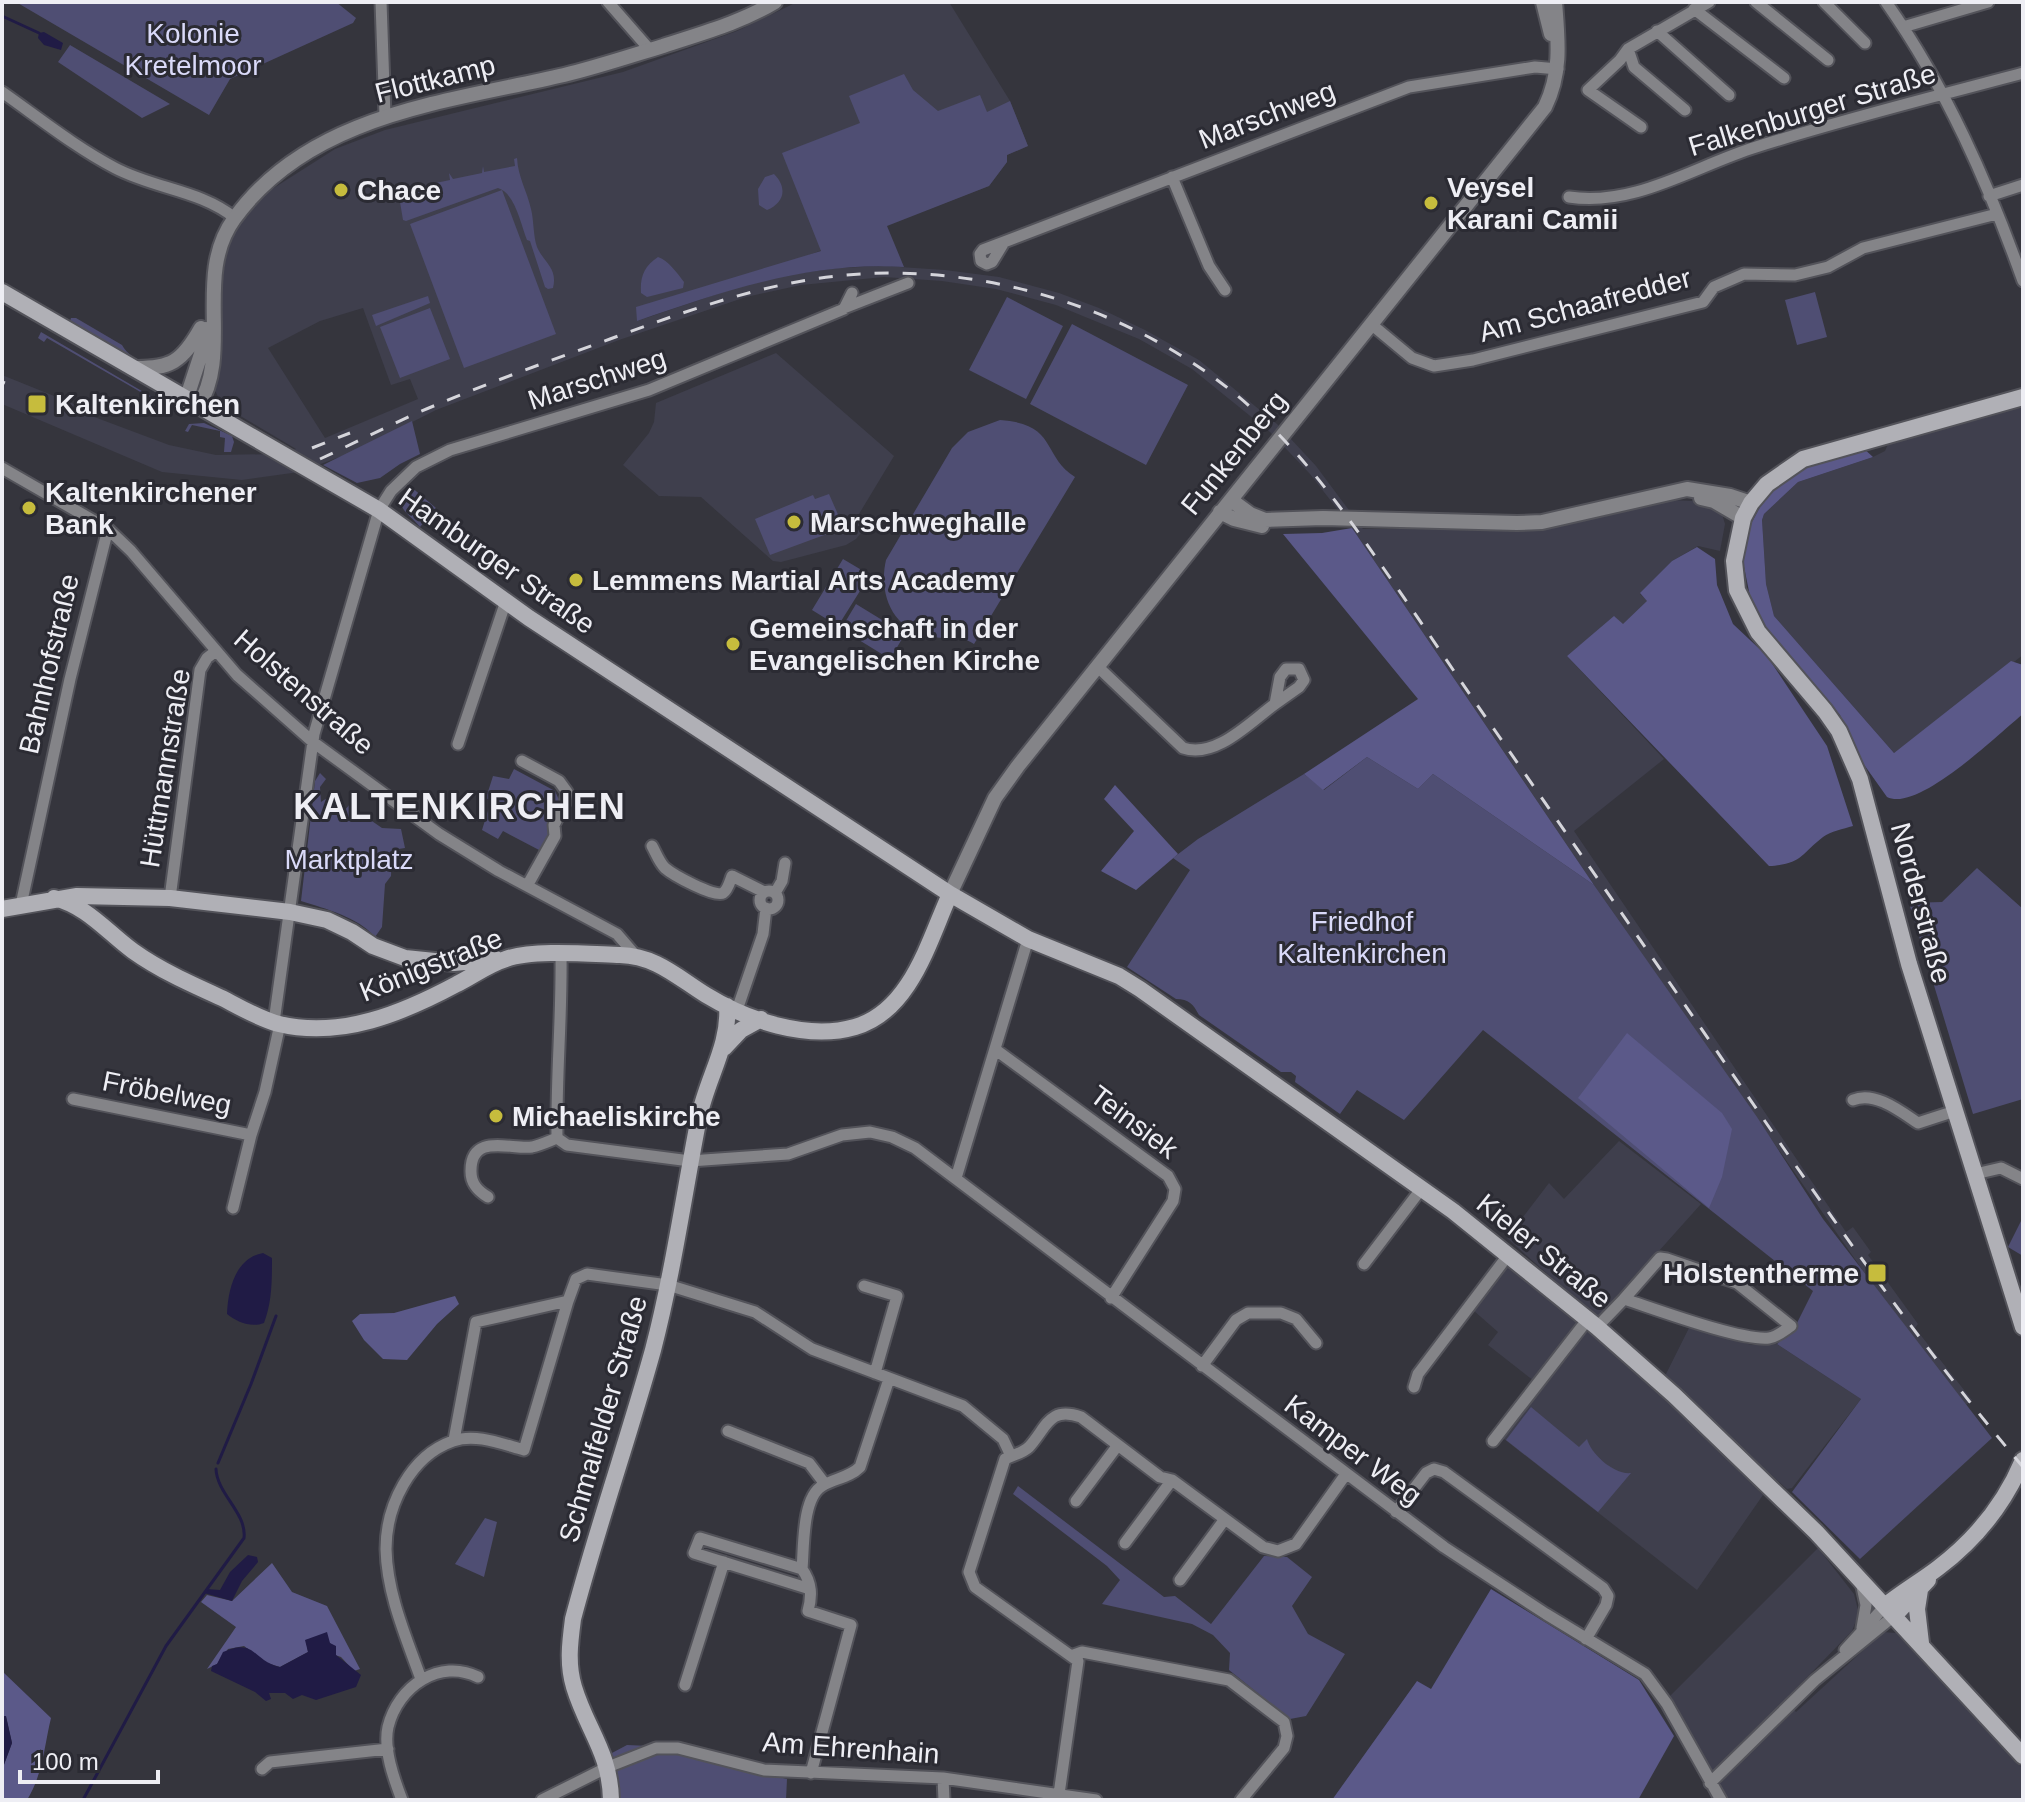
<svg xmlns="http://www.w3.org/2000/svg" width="2025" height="1802" viewBox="0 0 2025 1802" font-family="Helvetica,sans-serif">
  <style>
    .built { fill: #3f3f4d; fill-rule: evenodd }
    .green { fill: #4f4e73 }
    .forest { fill: #5b5989 }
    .water { fill: #201b45 }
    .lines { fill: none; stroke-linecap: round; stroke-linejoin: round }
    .stream { stroke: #201b45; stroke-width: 3 }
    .minor-casing { stroke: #53535a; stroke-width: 15 }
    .tertiary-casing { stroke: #53535a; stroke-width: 18 }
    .secondary-casing { stroke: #53535a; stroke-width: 20 }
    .minor { stroke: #848488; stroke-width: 11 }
    .tertiary { stroke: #848488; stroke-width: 14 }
    .secondary { stroke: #b0b0b6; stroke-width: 16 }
    .rail { stroke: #d5d5db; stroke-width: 3; stroke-dasharray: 14 14; stroke-linecap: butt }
    .poi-dot { fill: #c6bc3d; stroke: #2b2b33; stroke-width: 3 }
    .labels { text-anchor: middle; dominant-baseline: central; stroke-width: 6; stroke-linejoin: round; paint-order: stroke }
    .park-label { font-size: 28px; fill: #dadaf9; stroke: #2b2b33 }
    .street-label { font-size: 28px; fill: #eeeef4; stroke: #2b2b33 }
    .poi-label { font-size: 28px; font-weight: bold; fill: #eeeef4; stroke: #2b2b33; text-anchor: start }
    .district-label { font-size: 36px; font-weight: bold; letter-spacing: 2px; fill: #eeeef4; stroke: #2b2b33 }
  </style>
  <rect width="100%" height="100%" fill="#35353d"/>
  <path class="built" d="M797,2H949L1010,101L1028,146L1007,155V162L989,186L637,321L744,285L794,274L838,268L885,266L945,270L999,277L1059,293L1099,308L1145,330L1199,360L1277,424L1316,466L1363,529H1542L1666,500L1696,501L1722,514L1725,524L1720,551L1698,546L1672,561L1640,594L1648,601L1623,625L1615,617L1567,656L1664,759L1574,831L1846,1232L1853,1227L1871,1252L1868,1255L1918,1324L1915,1328L1972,1400L1966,1405L1873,1285L1594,885L1352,528L1310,474L1270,432L1192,369L1139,339L1056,305L996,289L942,281L884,277L801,285L746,297L619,340L436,410L353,452L299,472L242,480L162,472L2,404V375L74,404L73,409L169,445L216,455L279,454L296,449L222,405L212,384L225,259L237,226L269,191L335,149L385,130L623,72L737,31ZM363,308L391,385L410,379L418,399L325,438L268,348L320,321Z
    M776,353L894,456L859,514L865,528L856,539L846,545L781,562L773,561L701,497L659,496L623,465L649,433L654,422L656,403Z
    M2023,406V655L1894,753L1774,616L1766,584L1762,520L1764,514L1798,482L1873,457L1885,451L1889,442Z
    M1619,1141L1701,1204L1598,1319L1507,1238L1549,1183L1564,1199Z
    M1508,1262L1642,1374L1763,1495L1697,1590L1499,1435L1534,1381L1488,1345L1498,1332L1473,1310Z
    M1689,1328L1752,1345L1777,1344L1861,1399L1792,1488L1787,1489L1768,1472L1664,1378Z
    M1818,1548L1854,1594L1858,1610L1856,1621L1852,1631L1785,1700L1796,1712L1883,1632L1896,1633L2023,1769V1800H1729L1667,1699Z"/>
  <path class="green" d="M16,2H336L356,18L353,23L230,79L209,115Z
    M70,45L170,104L142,118L58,62Z
    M904,74L913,90L938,111L980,95L987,112L1010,101L1028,146L1007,155V162L989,186L887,226L904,267C811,261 723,291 637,321L636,307L821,251L782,153L860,123L849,96Z
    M517,158C518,177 527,191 531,209C534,221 533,235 537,247C544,263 558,268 553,288L548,289L545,287L530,241L527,240C521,225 515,193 498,188L406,221L403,220L397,184L405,183L407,189L450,180L449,173L453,179L482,173L483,166L484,172L515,166L514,159Z
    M774,174C788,188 784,203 767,210L759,205L758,189L765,177Z
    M502,190L556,334L464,368L410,224Z
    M658,257C669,261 677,273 684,282L683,288L647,297L641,293C640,277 644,266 658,257Z
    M1815,292L1827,337L1797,345L1785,300Z
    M428,296L430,303L376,326L372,315Z
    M1007,297L1063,326L1026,399L969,370Z
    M430,308L450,359L400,378L380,327Z
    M71,318H76L122,345C127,354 136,360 146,362H140L70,321Z
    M1072,324L1188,385L1146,465L1030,404Z
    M41,332L164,404L162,411L163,405L47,338L44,342L38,338Z
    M1000,420C1058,424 1041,455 1075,477L974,644C954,632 952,640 932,637C893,631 878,595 886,560L952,448L968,432Z
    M412,421L420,454L400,464L380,478L357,483L323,465Z
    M204,423L232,436L234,442L231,452H224L225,438L220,437V431L192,425L188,432L185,431L189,424Z
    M410,486L436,508L420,527C406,510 391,507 410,486Z
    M829,494L840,519L824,525L827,534L770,555L755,519L813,495L815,499Z
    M843,559L870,575L838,626L812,610Z
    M856,604L905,634L890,659L841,629Z
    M1367,757L1418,789L1433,774L1594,885L1757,1117L1823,1219L1992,1438L1860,1559L1792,1492L1861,1399L1777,1344L1796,1325L1813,1291L1483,1030L1404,1120L1357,1090L1340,1114L1295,1082L1296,1076L1291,1072H1281L1199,1015C1193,1004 1189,999 1176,999L1127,967L1190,870L1173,858L1198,839L1304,774L1324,790Z
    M514,769L555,791L559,800L548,820L550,834L541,851L503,831L498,839L482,830L491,801L486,798L493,776L509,779Z
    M320,773L326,779L320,787L321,802L327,798L332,803L330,810H345L354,799L359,802L356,810L382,828L401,829L405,848L392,850L391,876L385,884L382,927L375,937C358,917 326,909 301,901L315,781Z
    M1977,868L2023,909V1099L1973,1114L1909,903L1942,902Z
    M2023,1217V1256L2008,1247Z
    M1531,1407L1579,1447L1587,1439C1591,1454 1614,1475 1631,1473L1598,1512L1506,1440Z
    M1018,1486L1164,1597L1175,1596L1211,1624L1264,1556L1287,1557L1312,1577L1292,1606L1308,1634L1345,1654L1306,1716L1290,1719L1229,1670L1230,1653L1213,1635L1192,1624L1102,1604L1120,1580L1107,1566L1013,1494Z
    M485,1518L497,1522L484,1577L455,1564Z
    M627,1745L650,1746L787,1779L786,1800H612L610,1754Z"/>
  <path class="forest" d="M1862,447L1873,457L1798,482L1764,514L1762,520L1766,584L1774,616L1894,753L2011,661L2023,665V714C1998,734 1918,813 1887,797L1855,752L1840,715L1764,628L1753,611L1742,557L1746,533L1767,494L1806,465Z
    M1352,528L1594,885L1433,774L1418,789L1367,757L1323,790L1304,774L1418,699L1283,534L1322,533Z
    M1697,547L1715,559L1717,585L1733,624L1767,656L1827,746L1853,826C1843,829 1831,831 1823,837C1800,855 1802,864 1769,866L1567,656L1614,616L1623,624L1647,601L1640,593L1672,561Z
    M1115,785L1178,854L1136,890L1101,871L1134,831L1104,799Z
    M1627,1033L1722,1113L1732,1129L1722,1177L1709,1208L1578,1098Z
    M455,1296L459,1304L437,1324L407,1360L383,1359L364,1340L352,1321L360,1314L394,1313Z
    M272,1563L292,1592L327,1606L360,1669L354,1671L341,1657L335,1655L330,1643L318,1637L306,1640L308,1652L280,1667L267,1663L244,1646L228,1649L217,1664L207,1669L236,1627L201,1602L207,1595L232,1601Z
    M1491,1589L1639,1680L1674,1736L1638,1800H1332L1417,1681L1431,1689Z
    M3,1672L51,1718C44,1747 43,1774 27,1800H2V1770L12,1743L6,1717L2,1716Z"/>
  <path class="water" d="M44,32L63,43L61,50L44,45L38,38L39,33Z
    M263,1253L272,1258C272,1281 272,1302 264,1323C251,1328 237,1322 227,1314C228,1290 235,1258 263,1253Z
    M248,1555L257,1557L258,1562L242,1581L232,1601L204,1593L207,1589L220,1590L230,1572Z
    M327,1632L330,1643L336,1646V1655L361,1675L356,1687L316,1700L302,1695L293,1699L285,1693H269L271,1699L266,1701L255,1692L211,1671L212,1666L217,1664L223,1652C256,1637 252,1661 280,1667L308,1652L305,1640Z
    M2,1716H6L12,1743L2,1770Z"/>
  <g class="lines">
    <path class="stream" d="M2,16L39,33
      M218,1463L251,1384L276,1316
      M83,1800L166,1646L244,1538C247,1513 217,1494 216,1469"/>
    <g class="minor-casing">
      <path id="minor" d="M381,2L385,116
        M608,2L650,50
        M1756,2L1828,60
        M1824,2L1865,43
        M1886,2C1946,87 1988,183 2023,281
        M1694,9L1784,78
        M1903,27L1988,2
        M1657,31L1729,95
        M1628,49L1634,67L1685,110
        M2,92C39,118 75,147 115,168C155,189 200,190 235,218
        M1641,127L1588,90L1620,60L1628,49L1709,2
        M1172,177L1209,266L1225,290
        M1989,196L2023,185
        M1569,197C1635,207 1695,166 1756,147C1844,119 1934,97 2023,73
        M1003,244L992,262L987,264L981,261L980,254L983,250L1409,87L1535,67L1558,69
        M844,308L908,283
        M1371,324L1412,358L1434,366L1473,360L1703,302L1714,287L1744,274L1795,275L1828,267L1863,248L1997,214
        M2,468L108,529L131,551L237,675L313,742L439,834L499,871L617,934L636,956
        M1097,666L1183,748C1216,759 1250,722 1275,704L1280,677L1286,669H1299L1304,680L1299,687L1275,704
        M458,744L506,601
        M522,761L559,781L567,792L565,803L554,825L555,836L527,886
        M652,846C656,853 659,862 665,868C673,875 715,898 723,893C728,890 730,881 732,876L764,892
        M760 900a9 9 0 1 1 18 0a9 9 0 1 1-18 0Z
        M775,893L782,881L785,863
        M170,898L200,670L207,658L216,651
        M21,905L70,679L108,529
        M561,955C562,1016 556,1077 557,1138L567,1145L690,1161L788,1154L842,1135L870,1132L892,1137L915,1148L1444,1547L1546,1614L1645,1674L1667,1704L1721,1800
        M737,1010L763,934L766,908
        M274,1022L314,734L379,510L391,491L416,467L450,450L649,390L844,309L852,293
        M996,1050L1168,1176L1175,1189L1173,1201L1111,1298
        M73,1099L251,1135
        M1853,1100C1875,1091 1900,1111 1918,1123L1955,1111
        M1975,1174L2001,1168L2023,1179
        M956,1178L1028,939
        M488,1197C478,1191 471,1184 471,1172C470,1132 511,1150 532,1147C541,1145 549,1141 557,1138
        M233,1208L251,1135L265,1092L280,1024
        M1364,1264L1422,1188
        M864,1286L897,1296L875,1373
        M1597,1327L1624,1299C1655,1309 1741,1341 1769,1338C1777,1337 1785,1330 1791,1326L1737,1283L1667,1259L1660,1258L1624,1299
        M1202,1366L1236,1320L1248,1313H1281L1296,1319L1316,1343
        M1414,1387L1418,1374L1509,1254
        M728,1431L809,1463L825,1484
        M454,1440L476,1322L568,1301
        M1493,1441L1588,1319
        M1076,1501L1118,1445
        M1396,1512L1426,1473L1434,1469L1444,1472L1603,1588L1608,1596L1606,1605L1586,1639
        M1125,1543L1172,1480
        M802,1569L700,1538L694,1553L810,1589
        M1180,1580L1225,1519
        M1861,1582L1866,1605L1862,1628
        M1845,1650L1886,1605
        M1071,1656L1082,1652L1229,1680L1284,1722L1287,1736L1284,1748L1241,1800
        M421,1679C406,1637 387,1594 386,1549C386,1506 410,1456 453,1441C476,1433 502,1444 524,1450L568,1301L576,1279L587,1274L668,1285L755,1312L812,1349L963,1406L1003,1439L1011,1456
        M685,1685L724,1562
        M262,1769L270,1762L388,1749
        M811,1773L851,1625L808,1611C812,1596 812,1583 802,1569C804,1547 802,1498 822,1486C835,1478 849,1478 860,1467L889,1379
        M943,1778L944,1800
        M1710,1783L1815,1680L1895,1615
        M1059,1794L1078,1661L975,1587L969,1572L1005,1459C1013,1455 1023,1453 1029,1447C1047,1427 1049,1406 1081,1417L1160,1477L1172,1480L1263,1547L1278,1551L1296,1544L1346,1474
        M402,1800C394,1779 383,1749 388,1727C398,1686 440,1658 478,1677
        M542,1800L608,1767L656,1748H678L764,1770L943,1778L1096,1800"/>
    </g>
    <g class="tertiary-casing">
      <path id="tertiary" d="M1543,2L1551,34
        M132,368C171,369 182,362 201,328
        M186,400L201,354L206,329
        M198,407C233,352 193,276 234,219C309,114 448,102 564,75C597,67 630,56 663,46C702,33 740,23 775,2
        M1701,498L1714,501L1743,518
        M1231,500L1250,514L1265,520L1323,518L1517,523L1542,522L1687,489L1730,496L1751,503
        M1220,512L1234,519L1262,526
        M950,894L995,798L1018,766L1545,107C1562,72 1558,40 1555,2"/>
    </g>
    <g class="secondary-casing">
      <path id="secondary" d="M2,292L379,510L529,618L950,894L1028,939L1119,976L1140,989L1453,1211L1597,1327L1674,1395L1816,1532L2023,1756
        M2023,397L1803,459L1767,484L1751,503L1743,518L1734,561L1737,590L1758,632L1825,711L1839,731L1860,779L1909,964L2023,1327
        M54,898C87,906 107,932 133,951C161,971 193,985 224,999C241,1008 260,1019 279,1024C341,1039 403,1013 457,984C473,976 489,964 506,959C532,949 590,954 620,955C656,956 677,977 706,995C747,1020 807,1041 855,1027C911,1011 929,940 950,894
        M2,909L77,896L170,898L290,912L327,920L352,932L373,946L405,958L454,963L496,959
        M724,1048L741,1030L761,1019
        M1920,1590L1917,1609L1921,1643
        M1886,1605C1902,1592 1921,1581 1938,1568C1975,1540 2005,1503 2023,1460
        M1895,1615L1928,1580
        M611,1800C610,1752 587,1730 574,1687C567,1664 570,1642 573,1619C597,1528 628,1440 653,1350C673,1273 684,1194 699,1117C707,1078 730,1045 727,1006"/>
    </g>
    <use href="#minor" class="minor"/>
    <use href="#tertiary" class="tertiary"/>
    <use href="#secondary" class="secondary"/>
    <path class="rail" d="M2,382L5,383
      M312,448L350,433
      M320,459C359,441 397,421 436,405C493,381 552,360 610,339C702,305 791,273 890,273C1013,273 1139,316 1234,393C1295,443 1340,505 1384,569C1422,623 1458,678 1496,732C1573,843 1650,954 1727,1066C1821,1203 1915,1339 2023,1467"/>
  </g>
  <g class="poi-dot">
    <circle cx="341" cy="190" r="8"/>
    <circle cx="1431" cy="203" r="8"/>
    <rect x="27" y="394" width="20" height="20" rx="4"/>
    <circle cx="29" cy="508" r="8"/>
    <circle cx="794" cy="522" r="8"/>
    <circle cx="576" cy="580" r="8"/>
    <circle cx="733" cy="644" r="8"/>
    <circle cx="496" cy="1116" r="8"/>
    <rect x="1867" y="1263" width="20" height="20" rx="4"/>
  </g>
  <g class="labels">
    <g class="park-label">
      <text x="193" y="33">Kolonie<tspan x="193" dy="32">Kretelmoor</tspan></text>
      <text x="349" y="859">Marktplatz</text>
      <text x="1362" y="921">Friedhof<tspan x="1362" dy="32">Kaltenkirchen</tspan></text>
    </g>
    <g class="street-label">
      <text transform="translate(435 79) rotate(-14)">Flottkamp</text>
      <text transform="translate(1812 110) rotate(-17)">Falkenburger Straße</text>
      <text transform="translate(1267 115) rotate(-21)">Marschweg</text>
      <text transform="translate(1585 305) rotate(-15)">Am Schaafredder</text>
      <text transform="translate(597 379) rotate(-18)">Marschweg</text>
      <text transform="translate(1234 453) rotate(-51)">Funkenberg</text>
      <text transform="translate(497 561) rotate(35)">Hamburger Straße</text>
      <text transform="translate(49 664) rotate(-77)">Bahnhofstraße</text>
      <text transform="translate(304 692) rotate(41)">Holstenstraße</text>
      <text transform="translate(165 768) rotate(-81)">Hüttmannstraße</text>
      <text transform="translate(1921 903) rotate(75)">Norderstraße</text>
      <text transform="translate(431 965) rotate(-22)">Königstraße</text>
      <text transform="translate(167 1093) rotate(11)">Fröbelweg</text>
      <text transform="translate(1134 1122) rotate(37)">Teinsiek</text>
      <text transform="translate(1544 1251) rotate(39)">Kieler Straße</text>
      <text transform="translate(603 1419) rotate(-74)">Schmalfelder Straße</text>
      <text transform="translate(1353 1450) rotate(37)">Kamper Weg</text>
      <text transform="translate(851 1748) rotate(4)">Am Ehrenhain</text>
    </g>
    <g class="poi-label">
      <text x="1447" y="187">Veysel<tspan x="1447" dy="32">Karani Camii</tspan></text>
      <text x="357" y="190">Chace</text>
      <text x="55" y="404">Kaltenkirchen</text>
      <text x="45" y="492">Kaltenkirchener<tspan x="45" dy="32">Bank</tspan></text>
      <text x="810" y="522">Marschweghalle</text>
      <text x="592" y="580">Lemmens Martial Arts Academy</text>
      <text x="749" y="628">Gemeinschaft in der<tspan x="749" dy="32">Evangelischen Kirche</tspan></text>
      <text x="512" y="1116">Michaeliskirche</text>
      <text x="1859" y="1273" text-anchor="end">Holstentherme</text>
    </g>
    <g class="district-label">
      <text x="460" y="806">KALTENKIRCHEN</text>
    </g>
  </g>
  <rect width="2025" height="1802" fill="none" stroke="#eeeef4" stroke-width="8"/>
  <path d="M20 1770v12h138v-12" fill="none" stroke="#eeeef4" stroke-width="4"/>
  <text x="32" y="1770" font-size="24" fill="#eeeef4" stroke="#2b2b33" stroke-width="6" paint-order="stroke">100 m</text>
</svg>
